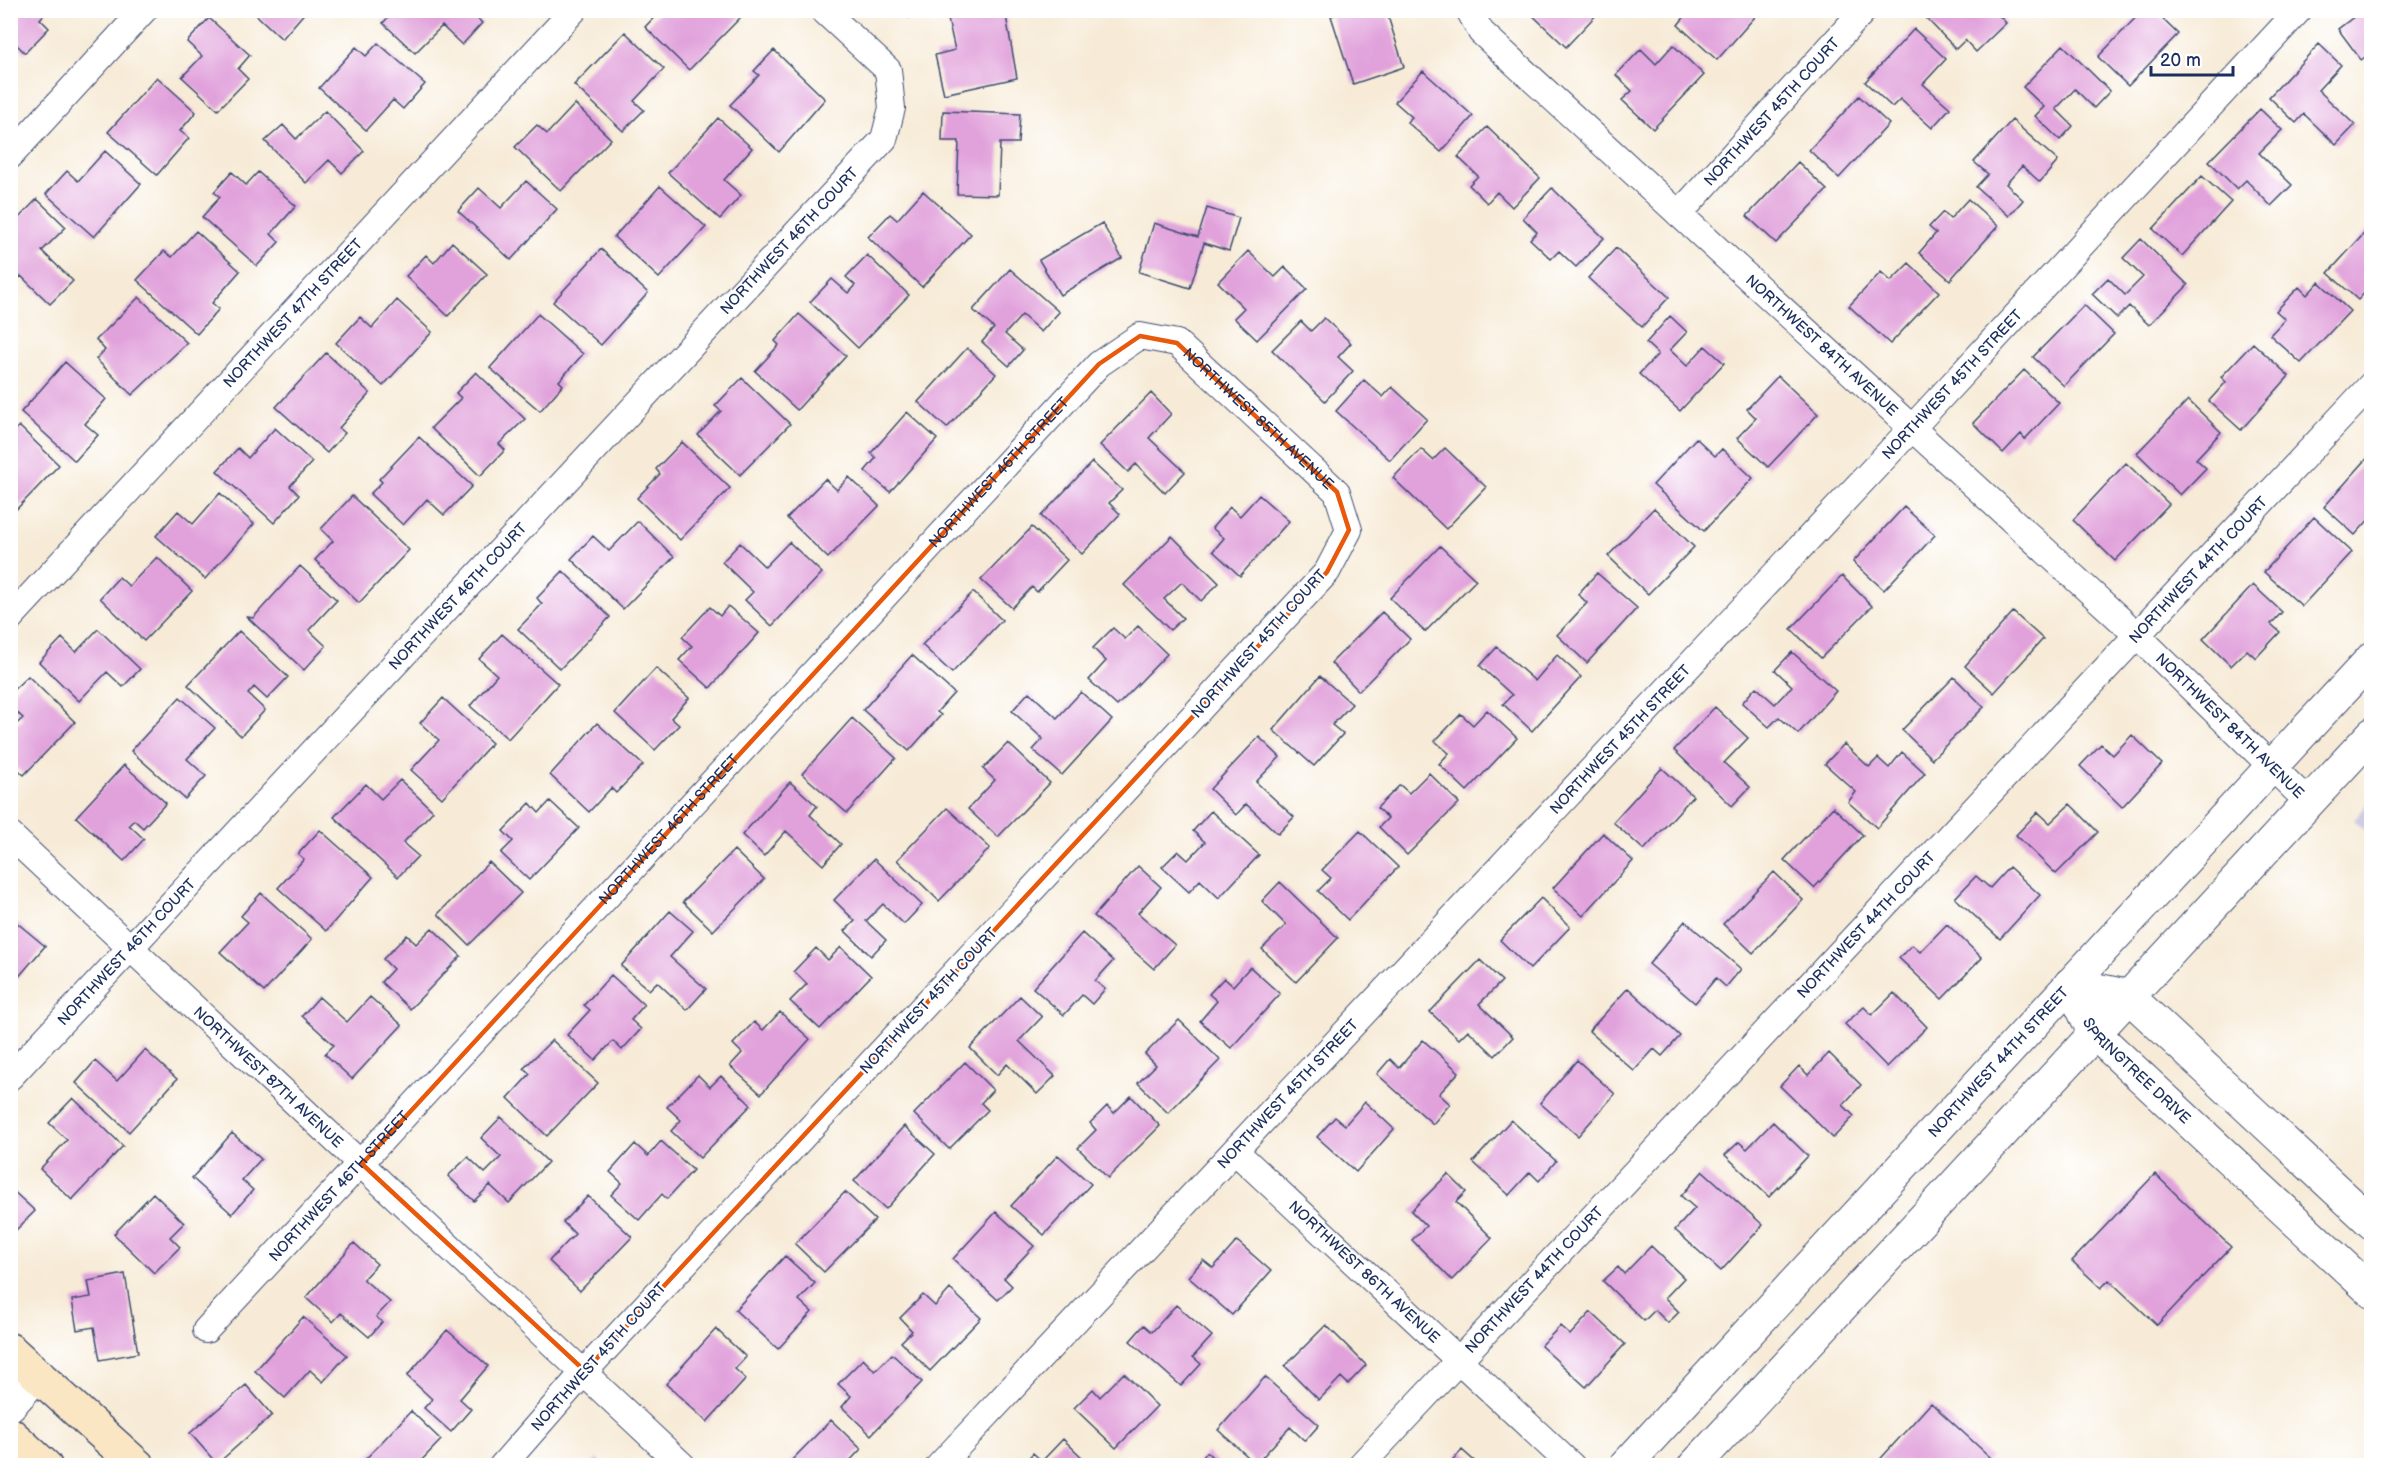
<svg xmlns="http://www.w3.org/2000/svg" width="2382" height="1476" viewBox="0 0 2382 1476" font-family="'Balsamiq Sans',sans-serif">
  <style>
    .industrial { fill: #c2c1dc }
    .building { fill: #e1a2db }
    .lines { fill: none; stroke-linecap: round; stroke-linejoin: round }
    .minor-casing { stroke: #3c4b70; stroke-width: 28 }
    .tertiary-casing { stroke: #3c4b70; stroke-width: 34 }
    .secondary-casing { stroke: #3c4b70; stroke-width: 36 }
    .minor { stroke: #fff; stroke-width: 26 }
    .tertiary { stroke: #fff; stroke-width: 32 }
    .secondary { stroke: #fbe6c4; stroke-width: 33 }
    .marked { fill: none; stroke: #e8590c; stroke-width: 4.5; stroke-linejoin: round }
    .labels { text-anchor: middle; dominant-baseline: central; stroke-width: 4.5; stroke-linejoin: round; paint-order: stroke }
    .street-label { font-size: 15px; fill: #1b2f5e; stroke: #fff }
  </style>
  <rect width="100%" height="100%" fill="#fff"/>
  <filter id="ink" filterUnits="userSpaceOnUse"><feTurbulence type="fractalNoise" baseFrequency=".0167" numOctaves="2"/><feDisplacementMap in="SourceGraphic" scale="12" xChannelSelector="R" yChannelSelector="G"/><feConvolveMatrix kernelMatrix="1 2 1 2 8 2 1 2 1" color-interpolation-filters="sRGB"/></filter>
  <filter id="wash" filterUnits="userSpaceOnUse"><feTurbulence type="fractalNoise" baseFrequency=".008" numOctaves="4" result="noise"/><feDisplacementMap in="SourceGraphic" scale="24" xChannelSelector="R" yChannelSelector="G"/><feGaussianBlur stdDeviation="1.35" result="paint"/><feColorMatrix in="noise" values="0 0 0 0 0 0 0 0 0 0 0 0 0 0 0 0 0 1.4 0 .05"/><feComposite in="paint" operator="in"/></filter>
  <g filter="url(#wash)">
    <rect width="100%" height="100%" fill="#f7ebd7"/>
    <path class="industrial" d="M2371,801V836L2354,820Z"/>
    <g id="blocks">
      <path class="building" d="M10,10H48L40,19L49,28L25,53L10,38Z
        M251,10H307L282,39Z
        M395,10H469L482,23L462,45L442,26L415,53L383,23Z
        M661,10H732L740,18L689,70L645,27Z
        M901,10H916L909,18Z
        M988,10H1005L1017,78L944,94L935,55L955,50L948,19Z
        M1348,10H1386L1404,67L1353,84L1331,16Z
        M1527,10H1596L1598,13L1566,47Z
        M1690,10H1761L1717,60L1678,25Z
        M1936,10H1994L2006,23L1976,52L1965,40L1956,49L1927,19Z
        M2143,10H2153L2178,34L2128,86L2098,57Z
        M2363,10H2372V52L2361,60L2338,29Z
        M209,18L250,55L238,69L248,79L218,110L182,77L202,56L187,42Z
        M1914,29L1946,59L1923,84L1950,108L1932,128L1900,99L1892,107L1865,82Z
        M625,32L664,69L634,101L644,110L623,131L574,85Z
        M378,43L425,84L403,109L393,100L366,130L319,88L356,47L366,56Z
        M2319,44L2341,65L2318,90L2355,125L2336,145L2304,114L2296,123L2269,97Z
        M1673,45L1704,75L1653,129L1622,100L1632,91L1616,75L1641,49L1656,64Z
        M2063,45L2110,91L2094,108L2075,89L2056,109L2073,126L2060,140L2035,116L2044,107L2023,87Z
        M774,50L825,99L779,152L730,105L759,75L754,71Z
        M1423,71L1473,116L1441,152L1407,122L1412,117L1395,102Z
        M157,77L196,112L180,131L189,138L157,175L108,132Z
        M1859,96L1889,124L1839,178L1809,150Z
        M575,104L611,139L561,191L515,147L537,125L547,134Z
        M2260,109L2282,130L2259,153L2292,185L2271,206L2246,180L2237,189L2209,161Z
        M325,111L364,151L342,173L329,160L306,183L265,141L283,125L296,139Z
        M943,111L1020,114L1018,143H1000L998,195L957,194L959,141H942Z
        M718,118L752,148L724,180L741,195L720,219L668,173Z
        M2012,120L2058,161L2040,182L2022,166L2006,184L2023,200L2009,216L1976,187L1988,174L1974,162Z
        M1487,127L1540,178L1512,207L1497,192L1487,203L1469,185L1478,176L1458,157Z
        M105,151L141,184L94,237L46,194L67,171L78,181Z
        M1798,162L1827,190L1776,243L1747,216Z
        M232,172L246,185L258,172L296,206L271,234L279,242L257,266L202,217L220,197L214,192Z
        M2202,176L2231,202L2182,256L2153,229Z
        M526,181L557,209L511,260L458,211L479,188L501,208Z
        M660,186L706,227L659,278L614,237Z
        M1552,188L1604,238L1576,267L1559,251L1551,259L1530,239L1537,232L1523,218Z
        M923,191L971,234L922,287L868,237L890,214L897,220Z
        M37,199L66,227L42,251L73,281L50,304L21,276L12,285L10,283V227Z
        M1968,199L1998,226L1950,280L1919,253L1936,233L1929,227L1943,212L1950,219Z
        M1207,208L1239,218L1229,251L1204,243L1190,288L1139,272L1154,223L1198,237Z
        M1102,223L1122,258L1060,295L1039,260Z
        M2372,225V285L2358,300L2328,273Z
        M196,231L240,271L212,303L219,309L197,334L137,280L164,251L172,257Z
        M2141,239L2188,285L2149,325L2129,306L2117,318L2092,294L2108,278L2125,295L2143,277L2123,258Z
        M452,242L487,274L448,316L406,276L426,255L434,263Z
        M1616,248L1669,297L1642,327L1588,278Z
        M601,249L648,293L601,345L553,302Z
        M1248,251L1275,277L1285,267L1307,289L1257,340L1234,318L1244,308L1218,282Z
        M867,255L909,295L858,348L810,302L832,279L848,293L855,285L846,277Z
        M1909,263L1939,292L1890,344L1849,306L1881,272L1891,281Z
        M1010,269L1059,312L1041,332L1022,315L1005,334L1023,350L1009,366L982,342L994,328L973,310Z
        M2319,282L2350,311L2301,363L2270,335L2285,319L2276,311L2299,287L2307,295Z
        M139,297L187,343L132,395L96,359L105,350L96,340Z
        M10,299L17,305L10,313Z
        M397,300L432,332L383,386L336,343L360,317L372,328Z
        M2084,305L2114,334L2064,386L2033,357Z
        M538,314L583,354L559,381L563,385L540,411L490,368Z
        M799,314L846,356L797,410L755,371L779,345L775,341Z
        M1670,316L1687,332L1670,350L1687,366L1705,346L1724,363L1680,411L1639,374L1658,354L1646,343Z
        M1324,318L1351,343L1338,357L1353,371L1325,401L1272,350L1301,321L1311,331Z
        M2253,343L2289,376L2241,430L2209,401L2226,382L2221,377Z
        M967,348L996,374L947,428L918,402Z
        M326,353L370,393L339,428L345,433L327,453L276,407Z
        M65,362L106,399L85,424L98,435L75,461L21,412Z
        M2024,370L2059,403L2025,439L2021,434L2003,453L1973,423Z
        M476,372L525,419L499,444L505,450L480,476L431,428L461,398L456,393Z
        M1778,376L1818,414L1768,467L1737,438L1756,418L1747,409Z
        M742,378L790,424L740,475L698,435L721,411L715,406Z
        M1364,380L1383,397L1392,387L1427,419L1390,460L1336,411Z
        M1151,393L1171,414L1149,438L1185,472L1165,493L1136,464L1128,472L1100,445Z
        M2188,400L2221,432L2196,459L2206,468L2180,495L2137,453Z
        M907,412L937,439L890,492L865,471L876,458L871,453Z
        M19,426L59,465L10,516V435Z
        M275,428L312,462L290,486L299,495L274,523L217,471L238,448L248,458Z
        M419,437L472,486L444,515L427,499L403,525L370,494L382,482L379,479Z
        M1696,438L1715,456L1722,449L1753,478L1704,531L1653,485Z
        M682,442L730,488L680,540L637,498L660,474L656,469Z
        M1445,448L1486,487L1446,529L1393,478L1421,449L1433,460Z
        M2372,453V516L2355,535L2324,507Z
        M1092,462L1122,490L1109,503L1120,514L1082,554L1041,516Z
        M2126,463L2169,504L2115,561L2073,520Z
        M849,477L879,506L828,558L787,518L825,479L837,490Z
        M220,493L254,524L205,579L156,536L178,511L193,524Z
        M1259,495L1289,521L1240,576L1213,551L1224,538L1212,528L1230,507L1240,516Z
        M352,496L409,550L359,603L315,560L333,541L321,529Z
        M1904,507L1935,535L1884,590L1853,562Z
        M1654,508L1694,547L1648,594L1608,556Z
        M2314,517L2352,552L2302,606L2264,572Z
        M638,521L674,557L623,609L571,559L593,536L609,551Z
        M1032,527L1067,560L1037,592L1032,587L1012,608L981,580Z
        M1172,536L1219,583L1201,601L1182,582L1164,599L1183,618L1170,630L1124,585Z
        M789,542L822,573L772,626L745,600L753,592L722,562L740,543L765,567Z
        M1440,546L1476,580L1425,632L1390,598Z
        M157,557L192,591L144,641L100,598L119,577L129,586Z
        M300,566L337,600L309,630L326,646L304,670L247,617L253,618Z
        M563,571L610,617L560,669L518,629L542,604L537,598Z
        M1597,573L1637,608L1587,663L1557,635L1587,603L1578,594Z
        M1842,576L1872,606L1821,658L1791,629Z
        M2253,585L2282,612L2271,624L2280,632L2256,658L2247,650L2231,666L2203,639Z
        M973,592L1002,620L952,673L922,645Z
        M728,606L759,633L710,688L679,660L692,646L682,637L710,607L720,616Z
        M1382,612L1410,639L1359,691L1331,663Z
        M2013,612L2043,639L1994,693L1965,666Z
        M1138,626L1167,654L1117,706L1089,680L1106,661L1093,648L1113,628L1125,639Z
        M98,629L140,669L123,687L107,672L79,701L39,662L62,638L76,652Z
        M239,631L288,677L267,699L254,687L248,694L265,710L241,736L188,685Z
        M502,634L558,684L508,739L470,706L497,675L479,659Z
        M1497,647L1535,681L1557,655L1581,677L1532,731L1503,704L1512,695L1480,666Z
        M1792,652L1836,691L1798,734L1779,717L1769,727L1742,703L1756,687L1775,704L1792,686L1775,670Z
        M912,655L954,693L937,712L941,715L909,751L863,710Z
        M656,668L689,698L671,718L679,725L655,750L615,713Z
        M28,676L75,722L24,775L10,762V730L23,718L10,706V693Z
        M1320,676L1352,704L1332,725L1343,734L1314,766L1273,730Z
        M1954,677L1984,707L1932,759L1902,730Z
        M1029,692L1057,718L1081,692L1112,720L1062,775L1033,750L1043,739L1012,711Z
        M180,697L215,728L187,759L206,776L185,799L131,751Z
        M443,698L492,743L442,798L411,770L439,740L420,723Z
        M1715,707L1748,738L1724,763L1750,787L1732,806L1674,750Z
        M1487,710L1517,738L1467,791L1439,764L1449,753L1435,741L1461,714L1473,725Z
        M852,718L896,758L847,813L802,774Z
        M597,723L643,765L616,793L611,788L589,812L550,775Z
        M2132,735L2162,764L2122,807L2080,766L2101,744L2113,755Z
        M1259,737L1280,757L1256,782L1294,817L1278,834L1246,804L1236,815L1210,789Z
        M1008,743L1050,783L998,837L968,809L995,780L983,769Z
        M1844,744L1869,767L1878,758L1889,768L1902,752L1925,773L1877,828L1848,802L1856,792L1825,764Z
        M124,765L166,803L143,828L134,820L129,825L144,839L124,861L76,817Z
        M1662,768L1693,796L1644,850L1613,822Z
        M1429,773L1459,803L1407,855L1379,827L1388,818L1377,808L1400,785L1409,793Z
        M400,780L433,811L403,843L418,856L398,877L334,817L366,784L381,799Z
        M790,782L817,806L810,815L841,844L823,865L786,831L764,856L742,835Z
        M550,801L579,828L529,880L501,853L513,841L503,831L530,803L539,813Z
        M2070,804L2098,832L2056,874L2016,835L2038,812L2050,823Z
        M1833,807L1863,835L1814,888L1784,860Z
        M947,808L990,848L939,901L897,860Z
        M1211,811L1259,855L1219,898L1200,880L1189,892L1162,867L1178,851L1188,860L1205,842L1193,831Z
        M320,830L373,877L326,931L278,888L304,859L298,854Z
        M1360,831L1398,867L1348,920L1318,891L1331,878L1322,870Z
        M1603,833L1633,861L1583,916L1553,888Z
        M734,850L764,879L713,931L683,902Z
        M874,859L922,905L904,924L883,904L866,921L886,940L871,956L845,931L855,921L834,900Z
        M489,862L521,893L469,945L438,914Z
        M1138,866L1161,887L1138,913L1175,945L1154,969L1094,916Z
        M2009,867L2040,895L2000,939L1955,898L1976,876L1990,888Z
        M1774,872L1803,900L1753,953L1723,924Z
        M1280,882L1338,938L1296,982L1262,949L1286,925L1262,901Z
        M261,893L312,939L264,992L220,952L248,922L241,916Z
        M1541,898L1570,927L1530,969L1500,940Z
        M670,911L693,931L670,957L706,989L687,1010L657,982L649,990L621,966Z
        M10,917L45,946L10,987Z
        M1685,921L1741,969L1726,987L1716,978L1695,1003L1649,964Z
        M1947,924L1982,958L1942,999L1899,958L1912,945L1920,952Z
        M432,928L461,956L410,1009L381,982L393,969L383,959L407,935L416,944Z
        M1082,933L1113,961L1095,981L1105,989L1092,1004L1082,995L1064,1015L1033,988Z
        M841,947L871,976L820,1029L790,1001L807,984L794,971L816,948L828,960Z
        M1480,960L1502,981L1479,1004L1513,1037L1495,1056L1468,1030L1459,1039L1430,1012Z
        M1250,967L1280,994L1231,1048L1200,1021L1217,1001L1209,994L1224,978L1233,986Z
        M611,975L644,1005L631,1020L641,1029L622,1050L613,1041L595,1060L567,1035L590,1010L584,1005Z
        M1628,988L1680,1036L1662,1056L1654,1049L1634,1071L1589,1031Z
        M1894,993L1927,1027L1887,1067L1845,1024L1864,1007L1872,1015Z
        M1020,996L1042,1017L1019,1041L1055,1076L1037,1094L1007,1064L997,1075L970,1048Z
        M319,997L347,1022L370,997L402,1025L352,1079L325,1054L334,1045L302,1016Z
        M780,1012L810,1039L761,1094L730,1066L742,1053L733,1044L754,1022L763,1030Z
        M1179,1020L1220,1060L1168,1113L1138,1083L1156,1065L1145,1054Z
        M552,1040L598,1083L547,1136L508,1098L530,1074L524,1068Z
        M1423,1040L1459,1072L1439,1094L1450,1104L1433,1124L1377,1074L1390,1059L1399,1068Z
        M145,1050L177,1079L129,1132L76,1083L95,1061L117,1081Z
        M1829,1053L1861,1085L1843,1105L1854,1116L1833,1138L1780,1086L1799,1066L1808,1075Z
        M1577,1060L1615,1094L1578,1136L1540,1103Z
        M965,1062L993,1090L981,1103L988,1110L949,1149L914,1114Z
        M698,1075L710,1087L721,1076L751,1105L700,1158L671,1131L681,1120L667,1107Z
        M1131,1096L1160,1126L1108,1178L1078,1148L1096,1130L1090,1123L1107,1106L1114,1113Z
        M73,1098L123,1146L72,1200L40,1169L67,1140L49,1123Z
        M1365,1102L1394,1129L1356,1172L1317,1137L1335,1117L1345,1125Z
        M501,1117L548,1162L509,1203L490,1185L474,1201L448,1176L468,1157L485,1173L501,1157L481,1138Z
        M1511,1120L1556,1161L1539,1181L1530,1172L1509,1195L1473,1162Z
        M1773,1122L1808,1156L1769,1197L1725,1155L1739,1142L1747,1149Z
        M904,1126L935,1154L886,1209L854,1181Z
        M232,1133L261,1159L242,1180L253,1190L232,1214L192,1178Z
        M661,1141L693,1170L667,1199L662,1194L639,1220L611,1195L622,1183L610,1172L635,1144L648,1156Z
        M1058,1155L1091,1184L1044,1235L1011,1206Z
        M1703,1171L1763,1225L1721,1271L1675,1230L1695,1208L1681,1196Z
        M1448,1174L1466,1192L1456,1202L1492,1238L1452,1280L1412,1240L1426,1226L1411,1211Z
        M2155,1174L2231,1247L2157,1325L2109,1280L2101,1288L2072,1261Z
        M10,1188L35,1211L10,1236Z
        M845,1192L875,1220L824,1272L795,1244Z
        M153,1193L184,1223L170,1237L180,1247L154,1273L114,1234Z
        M588,1196L632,1237L580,1291L549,1261L575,1234L563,1222Z
        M996,1212L1034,1246L1004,1278L1012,1286L998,1300L953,1259Z
        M1237,1241L1271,1271L1232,1315L1188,1277L1203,1260L1213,1268Z
        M354,1243L377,1264L363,1279L390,1302L376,1317L382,1322L369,1337L341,1313L333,1322L306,1298Z
        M1651,1246L1684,1278L1665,1298L1679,1312L1668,1323L1655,1310L1644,1321L1603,1281L1618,1267L1624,1274Z
        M785,1256L815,1283L799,1300L812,1312L778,1349L735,1310Z
        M125,1274L138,1353L100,1360L94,1327L77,1330L72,1300L91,1297L88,1281Z
        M950,1289L981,1318L930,1371L901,1342L912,1331L900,1318L923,1295L935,1306Z
        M1176,1305L1212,1336L1193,1357L1201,1364L1181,1386L1130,1341L1144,1325L1152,1332Z
        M1591,1312L1625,1344L1586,1387L1541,1346L1560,1326L1570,1335Z
        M303,1317L347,1355L323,1382L310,1370L285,1398L255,1371Z
        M1326,1325L1366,1365L1348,1384L1341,1377L1319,1400L1285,1366Z
        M716,1329L746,1357L735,1369L746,1379L707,1422L666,1384Z
        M447,1330L488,1366L460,1399L471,1409L451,1432L424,1408L432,1399L407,1376Z
        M892,1354L922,1382L871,1435L842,1407L851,1396L838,1384L863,1359L875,1371Z
        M1124,1373L1157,1406L1116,1448L1074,1408L1093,1389L1100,1397Z
        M1265,1377L1319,1425L1305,1441L1290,1427L1256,1464L1218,1430Z
        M246,1385L272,1415L217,1464L190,1433Z
        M1931,1403L1990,1457L1983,1466H1874Z
        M411,1411L441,1440L416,1466H359Z
        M831,1420L861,1449L845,1466H786Z
        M1063,1439L1091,1466H1021L1033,1453L1042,1461Z
        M1462,1450L1480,1466H1448Z
        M1207,1452L1221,1466H1195Z
        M597,1458L606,1466H590Z"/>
    </g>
  </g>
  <g filter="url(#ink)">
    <use href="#blocks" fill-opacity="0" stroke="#3c4b70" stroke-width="1.5"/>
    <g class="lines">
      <g class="minor-casing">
        <g id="minor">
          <path id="s1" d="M1469,10L1481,32L2136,634L2308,802"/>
          <path d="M10,156L144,10"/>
          <path id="s2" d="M1679,214L1864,10"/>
          <path id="s3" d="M10,618L574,10"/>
          <path id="s4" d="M10,835L683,1466"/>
          <path id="s5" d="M10,1077L884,139L892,108L888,70L823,10"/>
          <path id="s6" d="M1235,1151L1572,1466"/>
          <path id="s7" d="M206,1330L1099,364L1140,336L1177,343L1337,492L1349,530L1327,572L585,1371L502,1466"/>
          <path id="s8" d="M939,1466L1912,428L2299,10"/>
          <path id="s9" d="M1360,1466L2372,384"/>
        </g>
      </g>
      <g class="tertiary-casing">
        <g id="tertiary">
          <path id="s10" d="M2070,984L2094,1033L2372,1292"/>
          <path d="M2070,984L2128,996L2372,1223"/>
          <path d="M10,1405L38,1374"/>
          <path id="s11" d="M1625,1466L2372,658"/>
          <path d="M1694,1466L2372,734"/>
        </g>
      </g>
      <g class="secondary-casing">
        <path id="secondary" d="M10,1350L138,1466
          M10,1434L45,1466"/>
      </g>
      <use href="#minor" class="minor"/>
      <use href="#tertiary" class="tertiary"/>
      <use href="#secondary" class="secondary"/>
    </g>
  </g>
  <path class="marked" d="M1140,336L1177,343L1337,492L1349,530L1327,572L585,1371L362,1164L1099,364Z"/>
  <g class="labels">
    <g class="street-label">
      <text stroke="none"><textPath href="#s2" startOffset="138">NORTHWEST 45TH COURT</textPath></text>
      <text stroke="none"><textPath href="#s5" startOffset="1143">NORTHWEST 46TH COURT</textPath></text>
      <text stroke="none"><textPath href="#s3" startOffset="416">NORTHWEST 47TH STREET</textPath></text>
      <text stroke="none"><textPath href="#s1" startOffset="488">NORTHWEST 84TH AVENUE</textPath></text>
      <text stroke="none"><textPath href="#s8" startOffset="1482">NORTHWEST 45TH STREET</textPath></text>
      <text stroke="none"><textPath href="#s7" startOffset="1514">NORTHWEST 85TH AVENUE</textPath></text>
      <text stroke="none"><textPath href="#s7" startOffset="1168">NORTHWEST 46TH STREET</textPath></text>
      <text stroke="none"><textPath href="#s9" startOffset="1227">NORTHWEST 44TH COURT</textPath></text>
      <text stroke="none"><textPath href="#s5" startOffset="657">NORTHWEST 46TH COURT</textPath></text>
      <text transform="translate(1259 644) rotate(-48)">NORTHWEST 45TH COURT</text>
      <text stroke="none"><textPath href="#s1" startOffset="1046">NORTHWEST 84TH AVENUE</textPath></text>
      <text stroke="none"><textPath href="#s8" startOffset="996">NORTHWEST 45TH STREET</textPath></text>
      <text stroke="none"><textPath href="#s7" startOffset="682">NORTHWEST 46TH STREET</textPath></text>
      <text stroke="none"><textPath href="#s9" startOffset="741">NORTHWEST 44TH COURT</textPath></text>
      <text stroke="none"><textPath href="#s5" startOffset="171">NORTHWEST 46TH COURT</textPath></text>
      <text transform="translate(929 1001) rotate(-47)">NORTHWEST 45TH COURT</text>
      <text stroke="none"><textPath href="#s11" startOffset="550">NORTHWEST 44TH STREET</textPath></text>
      <text stroke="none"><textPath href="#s10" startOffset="111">SPRINGTREE DRIVE</textPath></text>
      <text stroke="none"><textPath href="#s4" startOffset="354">NORTHWEST 87TH AVENUE</textPath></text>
      <text stroke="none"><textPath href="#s8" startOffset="510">NORTHWEST 45TH STREET</textPath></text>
      <text stroke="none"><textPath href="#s7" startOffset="196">NORTHWEST 46TH STREET</textPath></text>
      <text stroke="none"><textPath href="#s6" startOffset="177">NORTHWEST 86TH AVENUE</textPath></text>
      <text stroke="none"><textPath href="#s9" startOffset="255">NORTHWEST 44TH COURT</textPath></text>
      <text transform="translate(599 1357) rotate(-48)">NORTHWEST 45TH COURT</text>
    </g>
  </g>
  <rect width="2382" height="1476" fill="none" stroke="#fff" stroke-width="36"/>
  <path d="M2151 66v9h82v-9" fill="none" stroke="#1b2f5e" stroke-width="3"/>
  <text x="2160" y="66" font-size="18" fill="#1b2f5e" stroke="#ffffff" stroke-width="4.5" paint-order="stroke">20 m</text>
</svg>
